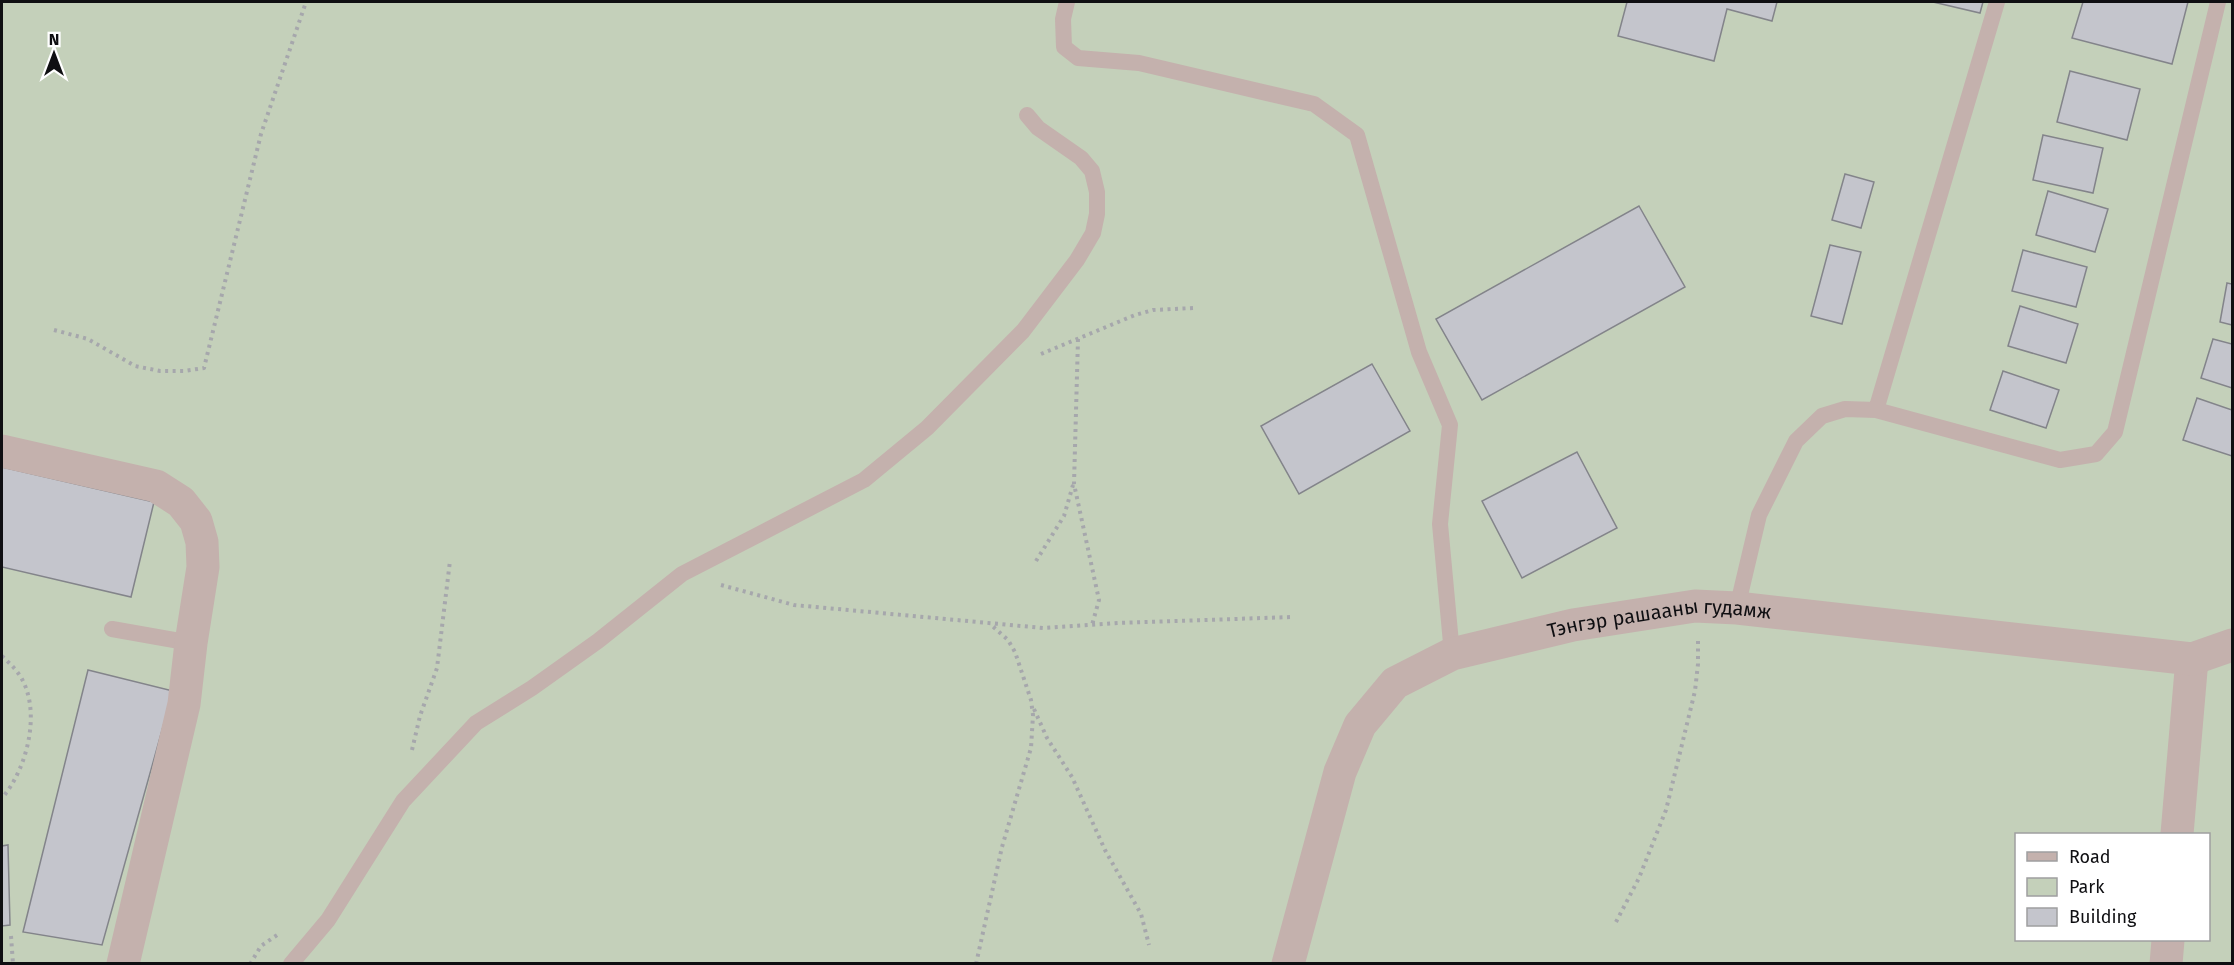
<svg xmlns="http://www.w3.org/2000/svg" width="2234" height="965" viewBox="0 0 2234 965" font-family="'Fira Sans',sans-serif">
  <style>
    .green { fill: #c4d0ba; fill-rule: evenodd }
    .building { fill: #c4c5cc; stroke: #83848a; stroke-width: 1.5 }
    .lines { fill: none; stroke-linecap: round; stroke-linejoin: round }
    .path { stroke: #a6a7ac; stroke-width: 4; stroke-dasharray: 3 4.5; stroke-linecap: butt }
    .lane { stroke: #c4b1ad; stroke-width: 16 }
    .street { stroke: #c4b1ad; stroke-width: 33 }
    .labels { text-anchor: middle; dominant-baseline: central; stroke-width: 4.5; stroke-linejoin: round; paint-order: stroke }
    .street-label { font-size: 20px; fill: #0f0f12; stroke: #fff }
  </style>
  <rect width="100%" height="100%" fill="#eff0f7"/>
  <path class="green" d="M2,2H2232V963L2,964ZM2016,834H2208V940H2016Z"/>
  <path class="building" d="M1627,2H1777L1772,21L1727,9L1714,61L1618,36Z
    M1933,2H1983L1980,13Z
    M2083,2H2188L2172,64L2072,38Z
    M2070,71L2140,89L2127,140L2057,122Z
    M2043,135L2103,148L2093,193L2033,180Z
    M1845,174L1874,182L1861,228L1832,220Z
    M2048,191L2108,209L2095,252L2036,235Z
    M1639,206L1685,287L1482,400L1436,319Z
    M1830,245L1861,252L1842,324L1811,316Z
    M2023,250L2087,267L2076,307L2012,291Z
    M2227,283L2232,284V325L2220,322Z
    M2020,306L2078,324L2066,363L2008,346Z
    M2213,339L2232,344V388L2201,378Z
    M1372,364L1410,431L1299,494L1261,426Z
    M2003,371L2059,390L2046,428L1990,410Z
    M2197,398L2232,410V456L2183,440Z
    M1577,452L1617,528L1522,578L1482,501Z
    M2,467L154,502L131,597L2,567Z
    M88,670L173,691L102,945L23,932Z
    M8,845L10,925L2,926V846Z"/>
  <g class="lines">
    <path class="path" d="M54,330L88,339L135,366L160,371H184L204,368L261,134L306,2
      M1078,339L1074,484L1099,600L1092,625
      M1041,354L1135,315L1153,310L1193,308
      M1036,561L1064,516L1073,485
      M721,585L794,605L1043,628L1118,623L1292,617
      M2,656C7,661 13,666 18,673C43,707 28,768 2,798
      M1034,709L1047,738L1072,777L1105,850L1141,914L1149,945
      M412,750L420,716L437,668L450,561
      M1616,922L1639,878L1666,810L1695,691L1698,664V640
      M11,936L13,964
      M250,964L261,946L280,933
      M976,964L1002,847L1031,748L1033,715L1031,700L1015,652L1008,640L990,624"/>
    <path class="lane" d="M1067,2L1063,19L1064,47L1078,58L1139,63L1314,104L1357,135L1419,352L1450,425L1440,524L1452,654
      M1876,410L1997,2
      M1737,608L1759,515L1796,441L1822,416L1845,409L1876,410L2060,460L2096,454L2115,432L2218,2
      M112,629L191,643
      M291,964L328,920L403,801L476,723L532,688L598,641L682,574L864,480L927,428L1023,331L1077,260L1093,233L1097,214V192L1092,171L1081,158L1038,128L1027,115"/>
    <g class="street">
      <path d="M2,451L156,486L181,502L196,521L202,542L203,567L191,643L184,704L123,964"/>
      <path d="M2177,834L2192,659"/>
      <path id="s1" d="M1288,964L1340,772L1360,725L1395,683L1452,654L1573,625L1695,606L1737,608L2192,659L2232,645"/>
      <path d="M2166,964L2168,940"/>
    </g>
  </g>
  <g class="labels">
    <g class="street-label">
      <text stroke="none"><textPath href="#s1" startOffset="580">Тэнгэр рашааны гудамж</textPath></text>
    </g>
  </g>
  <rect width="2234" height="965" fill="none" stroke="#0f0f12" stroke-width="6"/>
  <rect x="2015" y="833" width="195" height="108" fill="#ffffff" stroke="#9f9fa0" stroke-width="1.5"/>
  <rect x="2027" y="852" width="30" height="9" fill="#c4b1ad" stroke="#9f9fa0" stroke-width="1.5"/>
  <text x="2069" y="863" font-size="18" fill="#0f0f12">Road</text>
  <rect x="2027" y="878" width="30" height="18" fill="#c4d0ba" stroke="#9f9fa0" stroke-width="1.5"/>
  <text x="2069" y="893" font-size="18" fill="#0f0f12">Park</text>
  <rect x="2027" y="908" width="30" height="18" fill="#c4c5cc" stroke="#9f9fa0" stroke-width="1.5"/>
  <text x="2069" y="923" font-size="18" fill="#0f0f12">Building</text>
  <g transform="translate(54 54)" stroke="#ffffff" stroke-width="4.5" paint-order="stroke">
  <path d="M0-4.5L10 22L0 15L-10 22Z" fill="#0f0f12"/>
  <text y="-9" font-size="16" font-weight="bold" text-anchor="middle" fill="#0f0f12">N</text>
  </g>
</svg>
